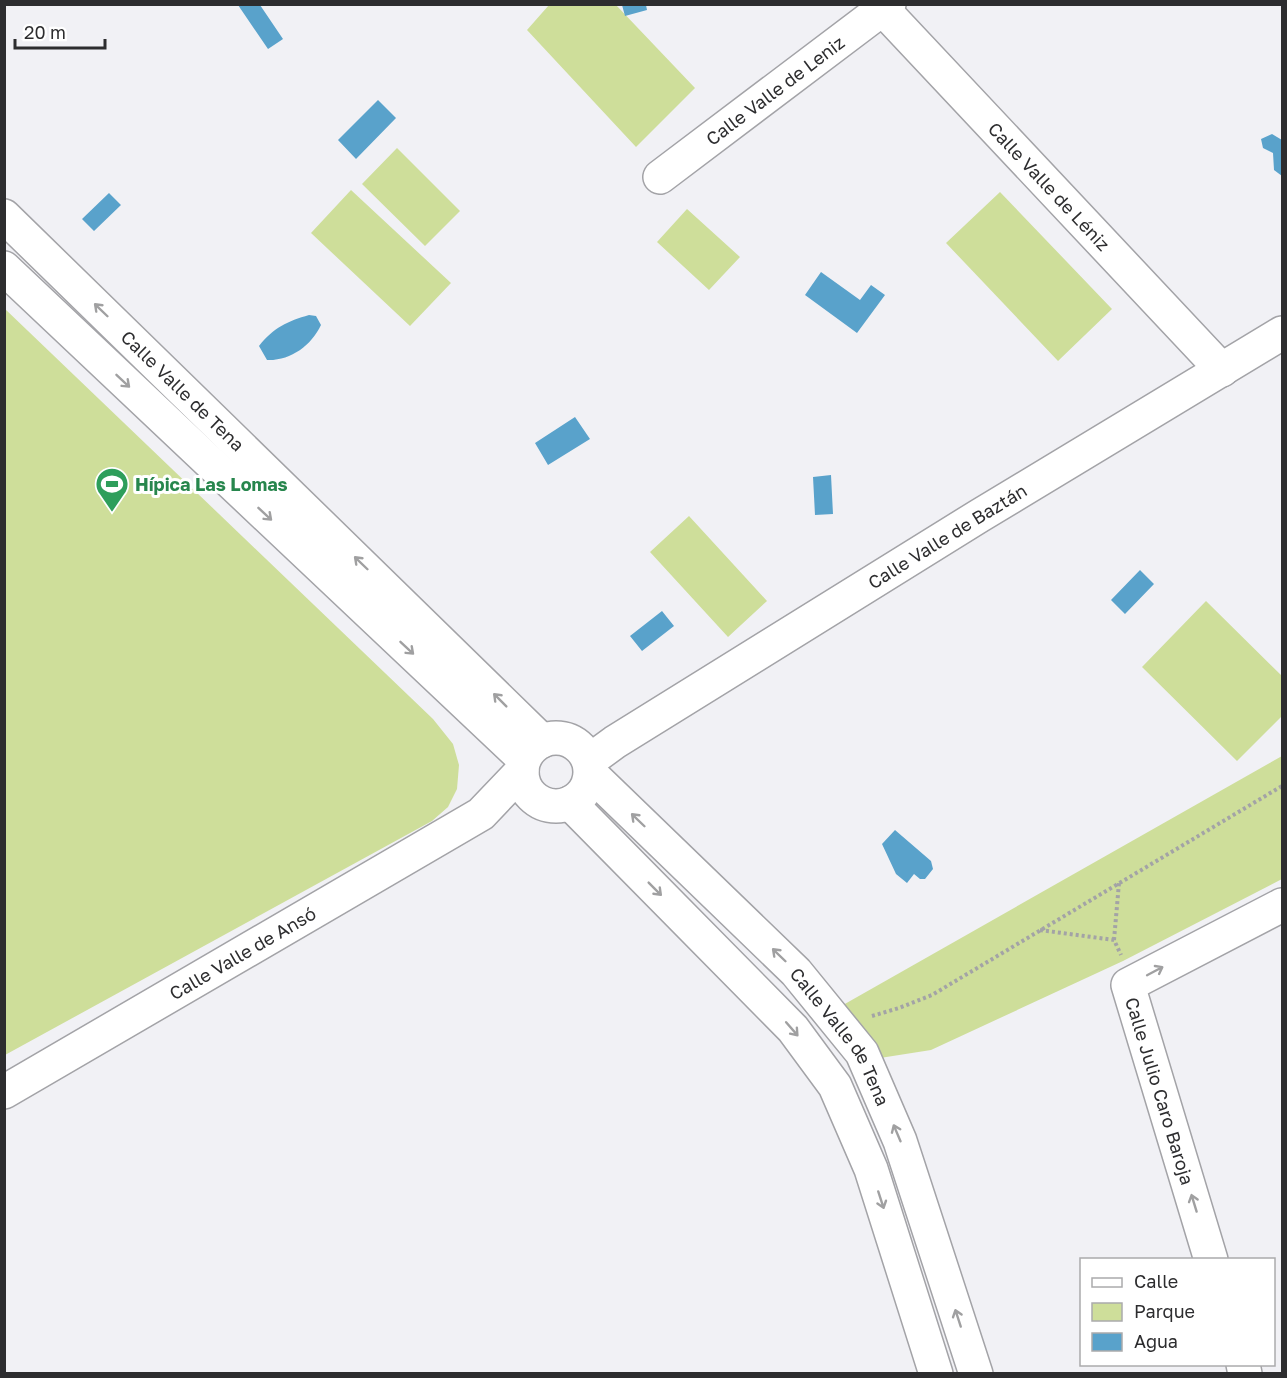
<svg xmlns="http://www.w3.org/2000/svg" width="1287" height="1378" viewBox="0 0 1287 1378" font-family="'Golos Text',sans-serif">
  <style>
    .green { fill: #cede9a }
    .water { fill: #59a2cb }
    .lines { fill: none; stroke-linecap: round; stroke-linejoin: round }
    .minor-casing { stroke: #a3a3a7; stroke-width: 36 }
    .path { stroke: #a3a3a6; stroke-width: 4; stroke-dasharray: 3 3; stroke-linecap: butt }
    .minor { stroke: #fff; stroke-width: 33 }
    .oneway { stroke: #a0a0a1 }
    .labels { text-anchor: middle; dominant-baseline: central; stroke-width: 6; stroke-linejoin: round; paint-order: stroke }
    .street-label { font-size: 18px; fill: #2d2d2f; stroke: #fff }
    .leisure-label { font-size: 18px; font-weight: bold; fill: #27864d; stroke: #fff; text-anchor: start }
  </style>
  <rect width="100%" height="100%" fill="#f1f1f5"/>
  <path class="green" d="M549,5H616L695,88L636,147L527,30Z
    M397,148L460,211L425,246L362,184Z
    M351,190L451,283L410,326L311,233Z
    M1000,192L1112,309L1058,361L946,243Z
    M687,209L740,257L709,290L657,242Z
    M4,308L433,719L453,744L459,765L457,789L448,807L432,821L5,1055Z
    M689,516L767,601L728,637L650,552Z
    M1206,601L1282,676V716L1237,761L1142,667Z
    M1282,756V879L1123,961L931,1050L880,1058L873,1039L843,1005Z"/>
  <path class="water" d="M238,5H260L283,39L268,49Z
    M622,5H646L647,10L625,16Z
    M378,100L396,118L356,159L338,140Z
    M1272,134L1282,140V176L1274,170L1273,153L1263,148L1261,139Z
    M109,193L121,205L94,231L82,219Z
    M821,272L860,300L871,285L885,295L857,333L805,295Z
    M309,315L316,316L321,325C311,346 290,361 267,360L259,346C273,328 288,321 309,315Z
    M575,417L590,439L548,465L535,443Z
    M831,475L833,514L815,515L813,477Z
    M1140,570L1154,584L1125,614L1111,600Z
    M662,611L674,626L642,651L630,636Z
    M895,830L931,861L933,869L925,879H920L914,874L907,883L896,874L882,844Z"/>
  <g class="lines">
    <g class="minor-casing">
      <g id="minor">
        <path id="s1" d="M878,4L1222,370"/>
        <path id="s2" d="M660,177L889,4"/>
        <path id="s3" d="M4,216L542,741"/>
        <path d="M4,268L524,759"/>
        <circle cx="556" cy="772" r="34"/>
        <path id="s4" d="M589,761L615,742L979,516L1282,333"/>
        <path id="s5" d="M591,774L796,972L862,1053L900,1141L976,1374"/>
        <path d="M570,803L793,1029L835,1086L871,1169L936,1374"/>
        <path id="s6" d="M4,1092L481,814L522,771"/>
        <path d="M1211,1260L1128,985L1282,905"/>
        <path d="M1243,1364L1245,1374"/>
      </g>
    </g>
    <path class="path" d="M1040,930L1114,940L1121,955
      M1114,940L1119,883
      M872,1016L899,1008L932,995L1282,786"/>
    <use href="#minor" class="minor"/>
  </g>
  <defs><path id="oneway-shaft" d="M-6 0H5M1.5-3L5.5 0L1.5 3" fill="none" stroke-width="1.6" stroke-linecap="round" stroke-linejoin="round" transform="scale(1.5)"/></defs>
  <g class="oneway">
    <use href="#oneway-shaft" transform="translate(101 310) rotate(-136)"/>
    <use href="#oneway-shaft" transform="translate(123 381) rotate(43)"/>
    <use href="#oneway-shaft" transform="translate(265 514) rotate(43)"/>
    <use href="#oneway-shaft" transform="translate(361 563) rotate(-136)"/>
    <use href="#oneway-shaft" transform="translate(407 648) rotate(43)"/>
    <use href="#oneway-shaft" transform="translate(500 700) rotate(-135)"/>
    <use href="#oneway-shaft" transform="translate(638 820) rotate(-136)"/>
    <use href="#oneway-shaft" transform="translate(655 889) rotate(45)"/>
    <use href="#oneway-shaft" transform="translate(779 955) rotate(-136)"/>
    <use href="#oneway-shaft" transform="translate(1155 971) rotate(-28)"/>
    <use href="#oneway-shaft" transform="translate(792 1029) rotate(49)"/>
    <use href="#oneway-shaft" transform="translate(897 1133) rotate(-113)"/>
    <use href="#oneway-shaft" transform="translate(881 1200) rotate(72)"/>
    <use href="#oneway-shaft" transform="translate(1194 1203) rotate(-107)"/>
    <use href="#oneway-shaft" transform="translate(958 1318) rotate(-108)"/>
  </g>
  <defs>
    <g id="stadium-pin" transform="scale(1.725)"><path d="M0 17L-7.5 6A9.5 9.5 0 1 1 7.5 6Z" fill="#2e9e5b" stroke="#fff"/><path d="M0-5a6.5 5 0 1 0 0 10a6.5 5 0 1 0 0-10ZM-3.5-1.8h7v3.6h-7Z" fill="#fff"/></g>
  </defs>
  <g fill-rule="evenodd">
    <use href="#stadium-pin" x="112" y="484"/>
  </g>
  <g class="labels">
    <g class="street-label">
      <text stroke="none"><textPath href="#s2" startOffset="144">Calle Valle de Leniz</textPath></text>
      <text stroke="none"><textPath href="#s1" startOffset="250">Calle Valle de Léniz</textPath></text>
      <text stroke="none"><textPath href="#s3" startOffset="250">Calle Valle de Tena</textPath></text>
      <text stroke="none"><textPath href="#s4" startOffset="423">Calle Valle de Baztán</textPath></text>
      <text stroke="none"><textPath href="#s6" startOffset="276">Calle Valle de Ansó</textPath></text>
      <text stroke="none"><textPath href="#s5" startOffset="364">Calle Valle de Tena</textPath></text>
      <text transform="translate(1160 1091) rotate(73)">Calle Julio Caro Baroja</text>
    </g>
    <g class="leisure-label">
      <text x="135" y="484">Hípica Las Lomas</text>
    </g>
  </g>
  <rect width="1287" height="1378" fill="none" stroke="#2d2d2f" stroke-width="12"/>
  <rect x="1080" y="1258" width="195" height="108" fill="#ffffff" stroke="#ababac" stroke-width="1.5"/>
  <rect x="1092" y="1278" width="30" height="9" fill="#ffffff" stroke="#ababac" stroke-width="1.5"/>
  <text x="1134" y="1288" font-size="18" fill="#2d2d2f">Calle</text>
  <rect x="1092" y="1303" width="30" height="18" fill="#cede9a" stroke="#ababac" stroke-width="1.5"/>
  <text x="1134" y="1318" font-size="18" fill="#2d2d2f">Parque</text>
  <rect x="1092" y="1333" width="30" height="18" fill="#59a2cb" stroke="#ababac" stroke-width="1.5"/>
  <text x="1134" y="1348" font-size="18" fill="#2d2d2f">Agua</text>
  <path d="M15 39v9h90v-9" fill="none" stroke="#2d2d2f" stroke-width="3"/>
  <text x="24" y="39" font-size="18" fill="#2d2d2f" stroke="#ffffff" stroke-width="4.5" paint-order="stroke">20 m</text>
</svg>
